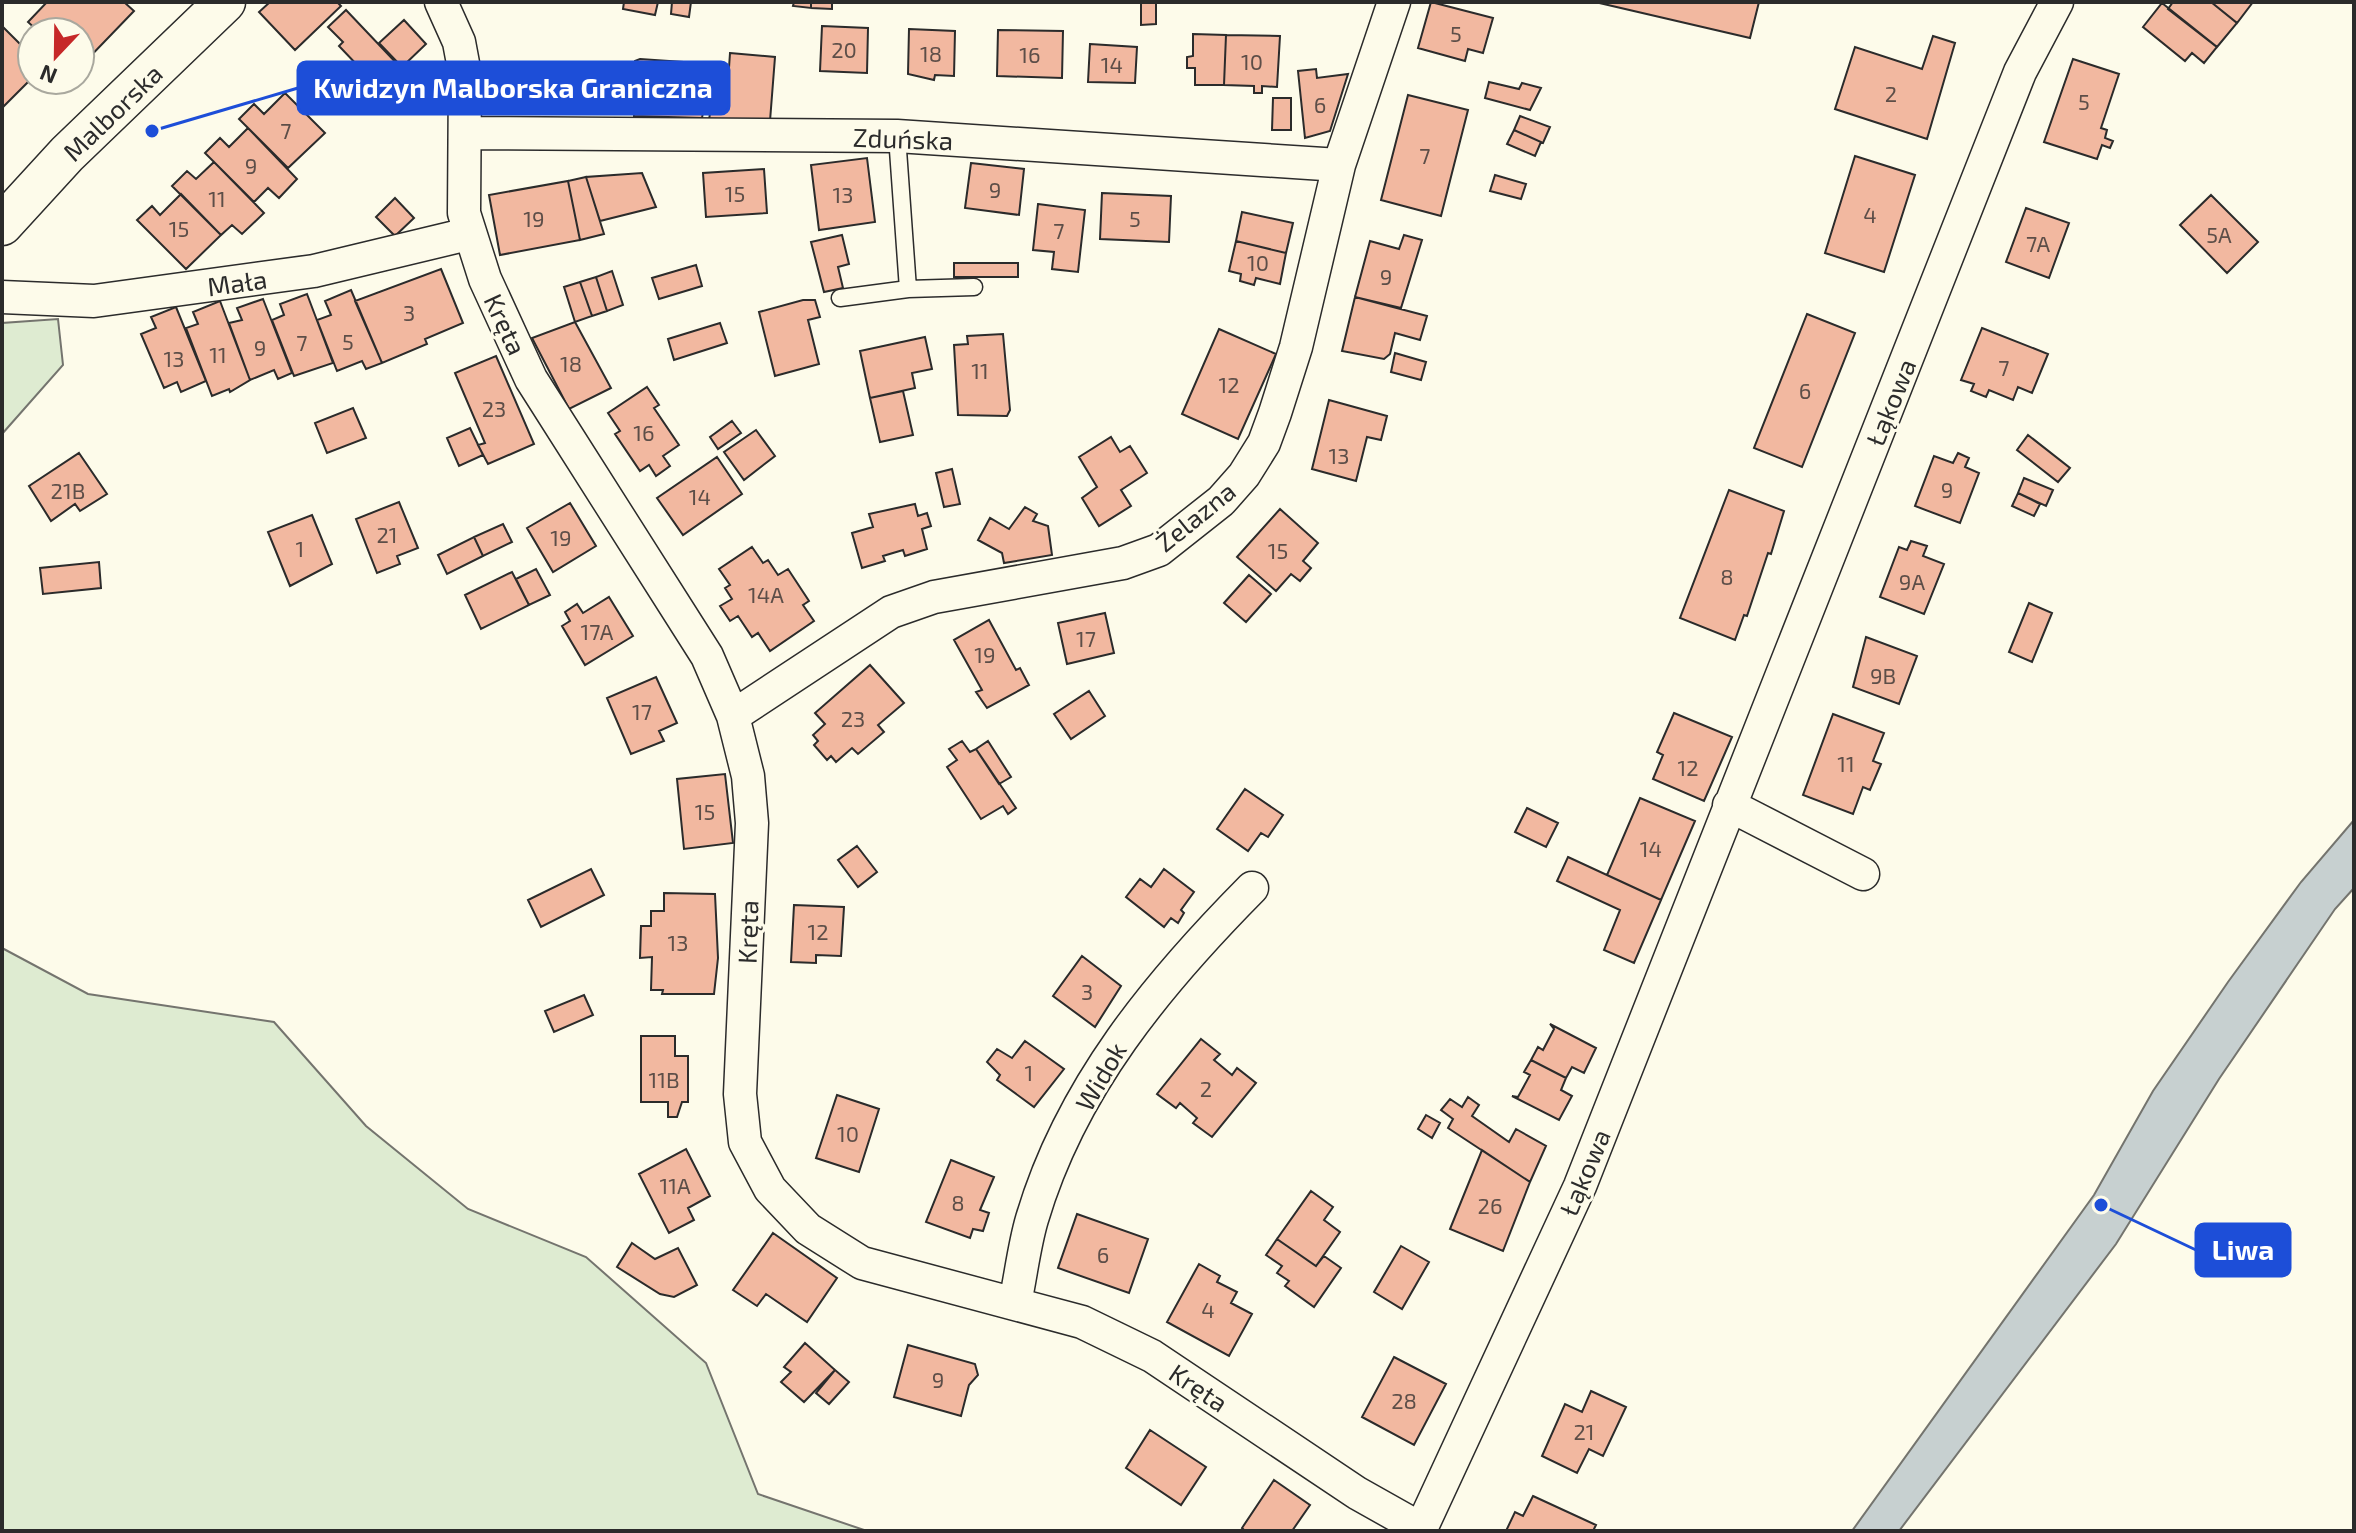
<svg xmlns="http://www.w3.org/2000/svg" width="2356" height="1533" viewBox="0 0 2356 1533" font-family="'Exo 2',sans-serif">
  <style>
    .green { fill: #deebd1; stroke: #74746e; stroke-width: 2 }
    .water { fill: #c7d0d0; stroke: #74746e; stroke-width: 2 }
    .building { fill: #f2b8a0; stroke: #2b2b2b; stroke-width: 2 }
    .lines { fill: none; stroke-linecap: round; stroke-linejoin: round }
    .service-casing { stroke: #2b2b2b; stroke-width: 19 }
    .minor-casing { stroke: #2b2b2b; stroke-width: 35 }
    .tertiary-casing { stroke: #2b2b2b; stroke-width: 43 }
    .service { stroke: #fdfbea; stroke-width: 16 }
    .minor { stroke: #fdfbea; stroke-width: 32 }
    .tertiary { stroke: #fdfbea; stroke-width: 40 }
    .labels { text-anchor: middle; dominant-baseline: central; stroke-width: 6; stroke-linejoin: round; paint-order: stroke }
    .number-label { font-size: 22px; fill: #5d4e48 }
    .street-label { font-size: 26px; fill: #2b2b2b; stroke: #fdfbea }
    .leader { fill: none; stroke: #1d4ed8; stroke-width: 3 }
    .callout-dot { fill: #1d4ed8; stroke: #fdfbea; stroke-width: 3 }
    .callout { fill: #1d4ed8; stroke: #1d4ed8; stroke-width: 3 }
    .callout-label { font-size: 28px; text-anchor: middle; font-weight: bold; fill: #fff }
  </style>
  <rect width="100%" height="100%" fill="#fdfbea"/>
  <path class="green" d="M58,319L63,365L2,434V323Z
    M2,948L88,994L274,1022L366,1126L468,1209L586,1257L706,1363L758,1494L867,1531H2Z"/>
  <path class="water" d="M2354,820V888L2335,909L2219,1079L2116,1244L1899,1531H1852L2094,1195L2153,1091L2228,982L2301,882Z"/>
  <path class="building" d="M47,2H124L134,11L80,67V32H39L28,22Z
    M270,2H337L341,6L295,50L259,12Z
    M624,2H658L655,15L623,9Z
    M672,2H691L689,17L671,14Z
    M794,2H811V8L793,6Z
    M811,2H832V9L811,8Z
    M1141,2H1156V24L1141,25Z
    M1431,2L1493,18L1483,53L1468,49L1465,61L1418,48Z
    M1595,2H1759L1750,38Z
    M2173,2H2211L2237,23L2217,47L2168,9Z
    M2211,2H2253L2237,23Z
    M2162,3L2217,47L2204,63L2192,53L2185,61L2143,27Z
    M346,10L402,69L380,89L339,46L343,42L328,27Z
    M404,20L426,44L402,67L379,43Z
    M2,26L32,56V78L2,108Z
    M822,26L868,28L867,73L820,71Z
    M909,29L955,31L954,76L935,75L934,80L908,74Z
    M998,30L1063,31L1062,78L997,76Z
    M1193,34L1226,35L1224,85H1195V68H1187V57L1193,56Z
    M1226,35L1280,36L1277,87L1262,86V93H1254V86L1224,85Z
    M1933,36L1955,43L1927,139L1835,109L1855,47L1922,69Z
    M1090,44L1137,47L1135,83L1088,82Z
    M730,53L775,57L770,121L709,120L717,67L729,68Z
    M640,59L712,64L702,118L634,116L635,61Z
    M2073,59L2119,74L2101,128L2107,130L2105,138L2113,141L2110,148L2102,145L2097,159L2044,142Z
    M1316,69L1317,78L1348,74L1330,131L1305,138L1298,71Z
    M1489,82L1519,89L1522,83L1541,88L1530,110L1485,98Z
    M285,93L325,133L288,168L239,119L254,104L264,114Z
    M1408,95L1468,110L1441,216L1381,200Z
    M1273,98H1291V130H1272Z
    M1520,116L1550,127L1543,143L1514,130Z
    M248,128L297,179L279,198L268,188L254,202L205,153L220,138L229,147Z
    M1514,130L1541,142L1535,156L1507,144Z
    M1855,156L1915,175L1884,272L1825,253Z
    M867,158L875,222L819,230L811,165Z
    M214,162L264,213L242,234L232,225L221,235L172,186L187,171L196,179Z
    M971,163L1024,169L1019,215L965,208Z
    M764,169L767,213L706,217L703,173Z
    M642,173L656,207L600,221L586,177Z
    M1495,175L1526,184L1521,199L1490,191Z
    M586,177L604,234L580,240L568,181Z
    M568,181L580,240L500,255L489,195Z
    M1102,193L1171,196L1169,242L1100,239Z
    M181,194L221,235L186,269L137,220L152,206L160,215Z
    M2211,195L2258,242L2227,273L2180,225Z
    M395,198L414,218L395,236L376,217Z
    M1038,204L1085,210L1078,272L1052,269L1054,252L1033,250Z
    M2026,208L2069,223L2049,278L2006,262Z
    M1242,212L1293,223L1286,253L1236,241Z
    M842,235L849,264L838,267L843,288L824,292L811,242Z
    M1404,235L1422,240L1401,308L1355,297L1370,241L1399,249Z
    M1236,241L1286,253L1280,284L1256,278L1254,285L1240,281L1241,274L1229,271Z
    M954,263H1018V277H954Z
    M696,265L702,286L659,299L652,278Z
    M441,269L463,323L425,339L427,344L382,363L355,301Z
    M612,271L623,305L607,311L596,277Z
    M596,277L607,311L592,316L580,282Z
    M580,282L592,316L575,322L564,287Z
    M351,290L382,363L366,369L362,361L337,371L317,320L331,315L325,301Z
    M307,294L333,363L294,376L272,320L284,315L280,304Z
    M1355,297L1427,316L1420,340L1395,333L1390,354L1384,359L1342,351Z
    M263,299L292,373L278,379L274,370L250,380L229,323L242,320L237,308Z
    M803,300H815L820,317L808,320L819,364L775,376L759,312Z
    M220,301L250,380L230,392L229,389L212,396L186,328L198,324L193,312Z
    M176,307L206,381L181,392L177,382L164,388L141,334L156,328L151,317Z
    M1807,314L1855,333L1802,467L1754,448Z
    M575,322L611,388L569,409L532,338Z
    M720,323L727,343L674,360L668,339Z
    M1982,328L2048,354L2032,393L2018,387L2013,400L1989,390L1986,397L1971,391L1974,384L1961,380Z
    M1219,329L1276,354L1238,439L1182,414Z
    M1003,334L1010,410L1007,416L958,415L954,345L968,344L967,336Z
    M925,337L932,369L912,373L915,388L870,398L860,351Z
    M1395,353L1426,362L1421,380L1391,372Z
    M496,356L534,444L488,464L478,445L485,443L455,373Z
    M647,387L659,405L654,408L679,445L663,456L670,466L656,476L649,465L640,471L615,434L620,431L608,413Z
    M903,391L913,435L880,442L870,398Z
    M1329,400L1387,416L1381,440L1367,437L1356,481L1312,469Z
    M353,408L366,438L327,453L315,423Z
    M732,421L741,433L718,449L710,437Z
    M470,428L483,455L459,466L447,438Z
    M756,430L775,456L744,480L724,452Z
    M2028,435L2070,468L2058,482L2017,450Z
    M1111,437L1120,452L1130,446L1147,473L1121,490L1131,506L1099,526L1082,498L1097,487L1079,457Z
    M79,453L107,494L80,511L75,504L51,521L29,486Z
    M1958,453L1969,458L1965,467L1979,473L1960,523L1915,506L1934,456L1953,463Z
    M717,457L742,494L683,535L657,498Z
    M952,469L960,504L944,507L936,473Z
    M2024,478L2053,490L2046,506L2018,493Z
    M1729,490L1784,511L1771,554L1768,553L1747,616L1744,615L1735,640L1680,618Z
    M2018,493L2040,504L2034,516L2012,506Z
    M399,502L418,548L397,556L400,564L377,573L356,519Z
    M570,503L596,546L553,572L527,528Z
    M915,504L918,516L927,513L931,526L922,529L927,549L905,556L903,550L883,556L885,561L862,568L852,533L873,527L869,514Z
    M1025,507L1037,514L1033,521L1048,526L1052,555L1004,563L1002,553L978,540L990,518L1009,529Z
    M1280,509L1318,543L1303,561L1311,568L1300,581L1291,574L1276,591L1237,557Z
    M312,515L332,564L290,586L268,532Z
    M503,524L512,542L483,556L474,537Z
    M474,537L483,556L447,574L438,555Z
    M1911,541L1927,546L1923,556L1944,564L1924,614L1880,597L1899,547L1907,550Z
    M752,547L763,563L768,560L778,575L788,569L809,601L803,605L814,621L770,651L758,633L752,637L738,616L730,621L720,606L732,599L725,588L730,585L719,569Z
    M99,562L101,588L43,594L40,568Z
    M536,569L550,595L529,605L516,579Z
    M512,572L529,605L481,629L465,595Z
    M1249,575L1271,594L1246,622L1224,603Z
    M609,597L633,636L585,665L562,626L570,621L565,612L577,604L583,613Z
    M2029,603L2052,613L2032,662L2009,652Z
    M1105,613L1114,653L1067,664L1058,623Z
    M989,620L1016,670L1020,668L1029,685L987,708L976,692L982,690L954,640Z
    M1866,637L1917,656L1899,704L1853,687Z
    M870,665L904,703L878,725L884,732L858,754L852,748L836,762L831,756L827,760L814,745L818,741L813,735L825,724L815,713Z
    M656,677L677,723L659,731L664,741L631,754L607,698Z
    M1089,691L1105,716L1071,739L1054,714Z
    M1674,713L1732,737L1704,801L1653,779L1663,755L1657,752Z
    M1833,714L1884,733L1873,761L1881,764L1870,790L1863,787L1853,814L1803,795Z
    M962,741L970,752L976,749L1016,808L1008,814L1003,806L981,819L947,767L957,760L949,749Z
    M988,741L1011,777L999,784L976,749Z
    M725,774L733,843L684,849L677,779Z
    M1245,789L1283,815L1268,837L1261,833L1248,851L1217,829Z
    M1640,798L1695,821L1661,900L1607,875Z
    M1527,808L1558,823L1546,847L1515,832Z
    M857,846L877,872L858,887L838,860Z
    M1568,857L1661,900L1634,963L1604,950L1620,910L1557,881Z
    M591,869L604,895L541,927L528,900Z
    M1164,869L1194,892L1181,910L1184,913L1178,923L1171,918L1164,927L1126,897L1140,879L1151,887Z
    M664,893L715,894L718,958L714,994H662L663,990H651L652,957L640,958L641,926H651V911H664Z
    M794,905L844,907L841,956L816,955V963L791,962Z
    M1082,956L1121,986L1095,1027L1053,996Z
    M584,995L593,1015L554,1032L545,1011Z
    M1550,1024L1596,1048L1584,1073L1572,1067L1566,1078L1531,1060L1538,1047L1543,1050L1554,1029Z
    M641,1036H675V1056H688V1102H682L677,1117H668V1102H641Z
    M1201,1039L1220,1054L1214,1060L1232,1075L1237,1068L1256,1083L1212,1137L1193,1123L1197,1118L1180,1103L1176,1108L1157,1094Z
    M1025,1041L1064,1069L1034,1107L997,1080L1000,1075L987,1062L997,1049L1012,1058Z
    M1531,1060L1566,1078L1561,1090L1572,1096L1559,1120L1512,1096L1518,1097L1530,1075L1524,1072Z
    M837,1095L879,1109L859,1172L816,1158Z
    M1468,1097L1479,1105L1472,1116L1509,1142L1516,1129L1546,1146L1530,1182L1448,1128L1453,1119L1441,1110L1450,1099L1462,1107Z
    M1426,1115L1440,1123L1432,1138L1418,1129Z
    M686,1149L710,1196L688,1208L694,1220L669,1233L639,1174Z
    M1482,1150L1530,1182L1503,1251L1450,1229Z
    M951,1160L994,1177L980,1210L989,1213L983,1231L973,1229L970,1238L926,1222Z
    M1311,1191L1333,1207L1324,1220L1340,1232L1316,1266L1277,1239Z
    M1077,1214L1148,1239L1129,1293L1058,1268Z
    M773,1233L837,1278L807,1322L766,1294L757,1306L733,1290Z
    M1277,1239L1316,1266L1324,1256L1341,1268L1314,1307L1285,1286L1289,1281L1277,1273L1282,1266L1266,1255Z
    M632,1243L655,1259L678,1248L697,1285L674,1297L660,1294L617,1267Z
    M1401,1246L1429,1262L1402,1309L1374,1292Z
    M1199,1264L1220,1276L1217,1282L1237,1292L1231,1303L1252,1314L1229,1356L1167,1322Z
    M805,1343L835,1370L804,1402L781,1382L791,1372L784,1367Z
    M908,1345L975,1364L978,1375L969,1385L961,1416L894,1397Z
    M1394,1357L1446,1384L1414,1445L1362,1417Z
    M835,1370L849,1382L829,1404L816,1393Z
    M1591,1391L1626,1407L1603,1456L1589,1449L1577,1473L1542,1456L1565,1404L1582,1412Z
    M1150,1430L1206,1467L1181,1505L1126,1468Z
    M1274,1480L1310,1505L1292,1531H1245L1242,1528Z
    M1533,1496L1596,1525L1593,1531H1506L1515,1512L1523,1516Z"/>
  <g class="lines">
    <g class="service-casing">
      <path id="service" d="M897,136L908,289
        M840,298L908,289L974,287"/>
    </g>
    <g class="minor-casing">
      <path id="minor" d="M441,2L459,42L465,74L464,213L485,279L531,379L707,656L733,716L748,776L752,823L740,1094L745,1142L770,1189L808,1229L862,1263L1082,1322L1152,1356L1357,1493L1421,1529
        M466,133L897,136L1339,165
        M2,297L94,301L314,271L468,234
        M733,716L891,612L934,597L1123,563L1159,550L1221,501L1244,475L1264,443L1275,413L1296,347L1339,165L1394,2
        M1729,805L1863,874
        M1015,1303C1021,1275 1024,1246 1032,1219C1071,1087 1158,983 1252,888
        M1420,1531L1580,1186L2020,72L2057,2"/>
    </g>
    <g class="tertiary-casing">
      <path id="tertiary" d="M2,225L67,154L225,2"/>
    </g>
    <use href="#service" class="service"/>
    <use href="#minor" class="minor"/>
    <use href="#tertiary" class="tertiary"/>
  </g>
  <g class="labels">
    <g class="number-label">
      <text x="1456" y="33">5</text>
      <text x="844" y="49">20</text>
      <text x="931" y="53">18</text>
      <text x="1030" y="54">16</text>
      <text x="1252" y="61">10</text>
      <text x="1112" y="64">14</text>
      <text x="1891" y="93">2</text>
      <text x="2084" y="101">5</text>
      <text x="1320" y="104">6</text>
      <text x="286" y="130">7</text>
      <text x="1425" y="155">7</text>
      <text x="251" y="165">9</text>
      <text x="995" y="189">9</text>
      <text x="735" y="193">15</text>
      <text x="843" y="194">13</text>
      <text x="217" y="198">11</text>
      <text x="1870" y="214">4</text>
      <text x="534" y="218">19</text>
      <text x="1135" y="218">5</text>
      <text x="179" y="228">15</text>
      <text x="1059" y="230">7</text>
      <text x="2219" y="234">5A</text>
      <text x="2038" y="243">7A</text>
      <text x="1258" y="262">10</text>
      <text x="1386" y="276">9</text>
      <text x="409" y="312">3</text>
      <text x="348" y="341">5</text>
      <text x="302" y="342">7</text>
      <text x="260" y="347">9</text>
      <text x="218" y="354">11</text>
      <text x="174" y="358">13</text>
      <text x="571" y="363">18</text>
      <text x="2004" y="367">7</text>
      <text x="980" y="370">11</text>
      <text x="1229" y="384">12</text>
      <text x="1805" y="390">6</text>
      <text x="494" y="408">23</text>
      <text x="644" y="432">16</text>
      <text x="1339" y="455">13</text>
      <text x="1947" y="489">9</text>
      <text x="68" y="490">21B</text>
      <text x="700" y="496">14</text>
      <text x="387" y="534">21</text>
      <text x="561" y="537">19</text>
      <text x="300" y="548">1</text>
      <text x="1278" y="550">15</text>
      <text x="1727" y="576">8</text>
      <text x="1912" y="581">9A</text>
      <text x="766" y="594">14A</text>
      <text x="597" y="631">17A</text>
      <text x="1086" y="638">17</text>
      <text x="985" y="654">19</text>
      <text x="1883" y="675">9B</text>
      <text x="642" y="711">17</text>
      <text x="853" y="718">23</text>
      <text x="1846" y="763">11</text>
      <text x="1688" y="767">12</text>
      <text x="705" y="811">15</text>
      <text x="1651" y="848">14</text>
      <text x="818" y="931">12</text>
      <text x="678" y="942">13</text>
      <text x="1087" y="991">3</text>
      <text x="1029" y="1072">1</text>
      <text x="664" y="1079">11B</text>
      <text x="1206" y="1088">2</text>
      <text x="848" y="1133">10</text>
      <text x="675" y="1185">11A</text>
      <text x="958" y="1202">8</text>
      <text x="1490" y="1205">26</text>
      <text x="1103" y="1254">6</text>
      <text x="1208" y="1309">4</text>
      <text x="938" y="1379">9</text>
      <text x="1404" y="1400">28</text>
      <text x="1584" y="1431">21</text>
    </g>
    <g class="street-label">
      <text transform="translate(112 112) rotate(-44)">Malborska</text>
      <text transform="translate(903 138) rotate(2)">Zduńska</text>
      <text transform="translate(237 282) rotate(-8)">Mała</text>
      <text transform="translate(506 324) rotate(65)">Kręta</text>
      <text transform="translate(1890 402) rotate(-68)">Łąkowa</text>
      <text transform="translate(1195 516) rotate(-39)">Żelazna</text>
      <text transform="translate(747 932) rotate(-88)">Kręta</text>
      <text transform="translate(1100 1076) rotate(-60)">Widok</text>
      <text transform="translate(1584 1172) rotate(-67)">Łąkowa</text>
      <text transform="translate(1199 1387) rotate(34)">Kręta</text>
    </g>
  </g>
  <path class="leader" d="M152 131L298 88M2101 1205L2196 1250"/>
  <g class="callout-dot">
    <circle cx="152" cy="131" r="8"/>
    <circle cx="2101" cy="1205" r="8"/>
  </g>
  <g class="callout">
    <rect x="298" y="62" width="431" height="52" rx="8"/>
    <rect x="2196" y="1224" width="94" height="52" rx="8"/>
  </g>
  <g class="callout-label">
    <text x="513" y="98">Kwidzyn Malborska Graniczna</text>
    <text x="2243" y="1260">Liwa</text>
  </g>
  <rect width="2356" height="1533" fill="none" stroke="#2b2b2b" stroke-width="8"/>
  <g transform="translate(56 56) rotate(202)"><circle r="38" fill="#fdfbea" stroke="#a9a89e" stroke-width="2"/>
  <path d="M0-6L14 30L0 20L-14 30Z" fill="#c62828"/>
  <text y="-12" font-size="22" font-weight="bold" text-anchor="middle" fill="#2b2b2b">N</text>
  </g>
</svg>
